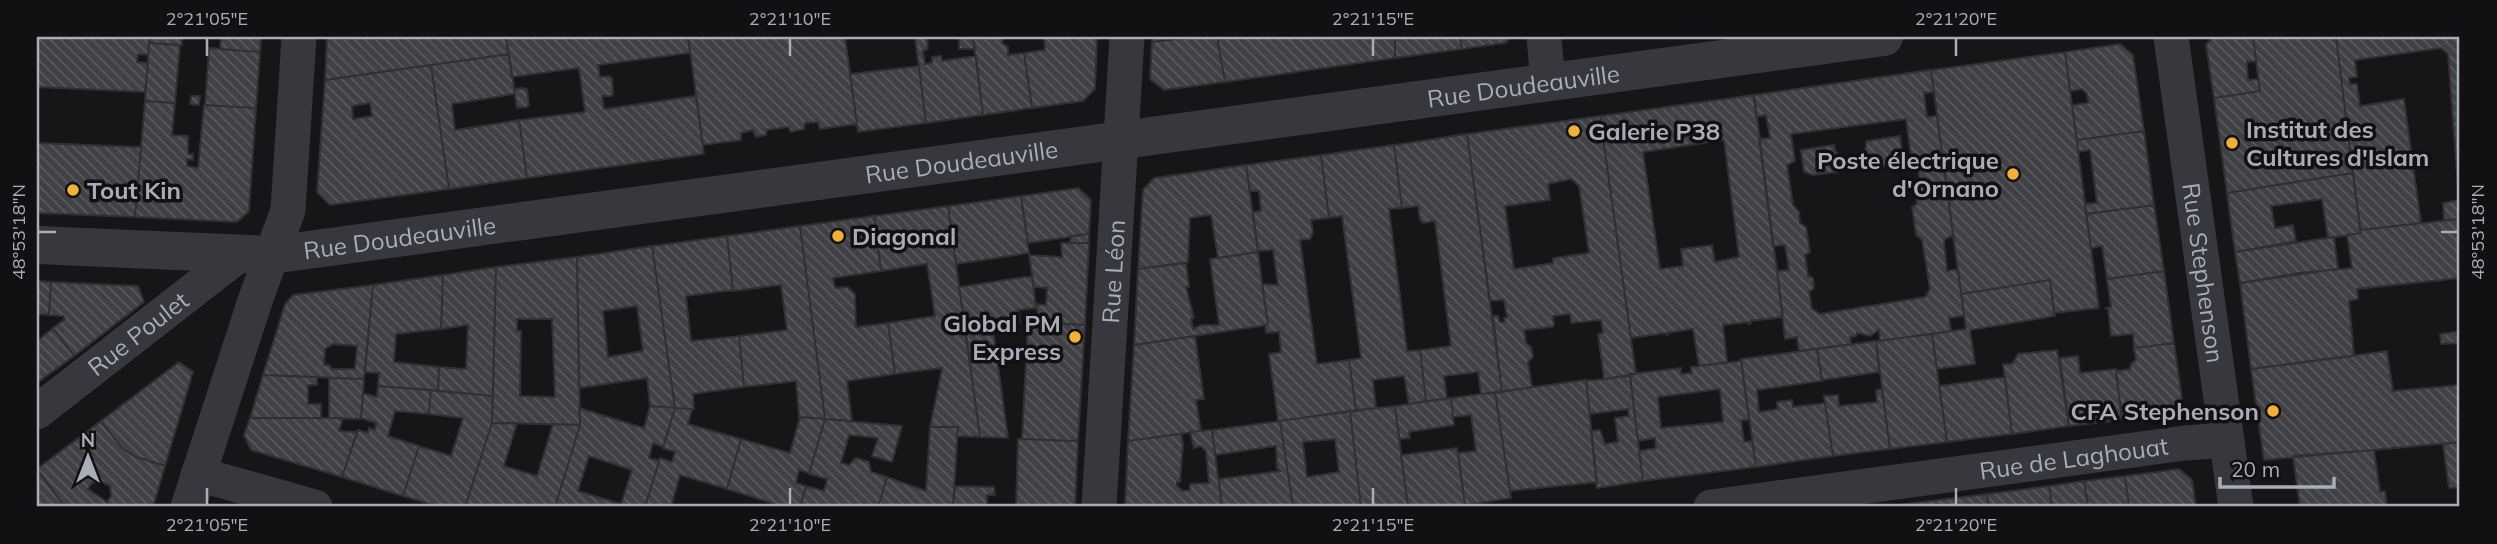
<svg xmlns="http://www.w3.org/2000/svg" width="2497" height="544" viewBox="0 0 2497 544" font-family="Mulish,sans-serif">
  <style>
    .building { fill: url(#building-back-hatch); stroke: #303034; stroke-width: 2; fill-rule: evenodd }
    .lines { fill: none; stroke-linecap: round; stroke-linejoin: round }
    .minor { stroke: #37383d; stroke-width: 35 }
    .tertiary { stroke: #37383d; stroke-width: 38 }
    .ticks { fill: none; stroke: #a8adb8; stroke-width: 2.5 }
    .poi-dot { fill: #f2b134; stroke: #111113; stroke-width: 2.5 }
    .labels { text-anchor: middle; dominant-baseline: central; stroke-width: 7; stroke-linejoin: round; paint-order: stroke }
    .street-label { font-size: 24px; fill: #a8adb8; stroke: #111113 }
    .poi-label { font-size: 24px; font-weight: bold; fill: #a8adb8; stroke: #111113; text-anchor: start }
    .neatline { fill: none; stroke: #a8adb8; stroke-width: 2.5 }
    .ticks-label { font-size: 18px; text-anchor: middle; fill: #a8adb8 }
  </style>
  <defs>
    <pattern id="building-back-hatch" width="6" height="6" patternUnits="userSpaceOnUse" patternTransform="scale(1.75)"><rect width="6" height="6" fill="#404145"/><path d="M-1 5l2 2M0 0l6 6M5-1l2 2" fill="none" stroke="#595a5e"/></pattern>
  </defs>
  <rect width="100%" height="100%" fill="#161618"/>
  <path class="building" d="M37,37H150L148,55L138,54L137,62L148,63L145,92L37,87Z
    M150,37H182V45L149,43Z
    M221,37H261L260,52L220,49Z
    M327,37H506L509,54L325,80Z
    M506,37H688L690,53L598,65L600,77L609,76L612,78L613,93L612,96H602L604,109L696,96L704,154L527,178L519,120L585,112L579,68L512,77Z
    M688,37H845L857,124L820,129L818,122L805,123L804,129L791,132L788,127L767,130L766,135L756,137L753,130L741,133V140L703,145Z
    M915,37H927L928,49L923,51L925,64L932,63V57L941,56L942,61L976,56L983,115L926,123Z
    M959,37H973L975,49H959Z
    M973,37H1003L1002,43L1008,47V55L1024,53L1032,108L983,115Z
    M1044,37H1097L1095,89L1083,101L1032,108L1024,53L1045,50Z
    M1153,37H1189L1152,42Z
    M1217,37H1395V58L1225,82Z
    M1217,37L1225,82L1164,90L1150,79L1152,42L1195,37Z
    M1395,37H1460L1462,49L1395,58Z
    M1460,37H1511L1505,43L1462,49Z
    M2213,37H2253L2256,61L2247,62L2248,80L2258,79L2260,91L2214,98L2206,45Z
    M2253,37H2336L2353,173L2227,193L2214,98L2260,91Z
    M2336,37H2460V219L2444,220L2443,203L2459,200L2448,54L2441,48L2355,60L2357,77L2349,78L2350,84H2357L2360,106L2404,99L2421,223L2360,230Z
    M149,43L180,45L175,103L145,101Z
    M2120,44L2133,55L2144,131L2077,140L2072,105L2088,103L2087,94L2082,89L2070,91L2065,52Z
    M209,48L260,52L256,108L205,105Z
    M2065,52L2099,308L2054,313L2050,280L1961,294L1931,70Z
    M509,54L515,94L452,104L455,130L519,120L527,178L449,189L431,65Z
    M431,65L449,189L330,205L317,192L325,80ZM370,103L372,116L353,119L352,106Z
    M919,66L926,123L858,132L850,74Z
    M1931,70L1934,92L1924,93L1927,117L1937,116L1954,239L1951,236L1944,240L1947,271L1958,269L1964,316L1949,318L1951,331L1880,341L1879,330L1870,336L1857,333L1856,336L1850,337L1851,344L1799,351L1797,337L1785,339L1777,271L1789,270L1785,245L1773,246L1759,139L1770,138L1766,115L1756,117L1754,95ZM1906,119L1912,164L1917,166L1920,181L1915,190L1917,204L1912,207L1916,235L1922,240L1930,289L1925,297L1820,314L1812,309L1809,292L1814,288L1813,278L1808,276L1805,255L1810,252L1806,227L1800,223L1799,212L1793,205L1787,165L1795,161L1791,134Z
    M524,88L527,89L529,105L527,107L517,108L514,89Z
    M1754,95L1783,317L1751,321V323L1749,324V322L1723,325L1727,362L1699,366L1693,329L1667,333L1668,336L1665,333L1631,338L1600,116ZM1724,140L1739,257L1715,262L1712,245L1681,249L1683,266L1660,269L1643,152Z
    M191,96H200L199,105L190,104Z
    M145,101L175,103L172,135L188,136V154H193V160L187,159V166L198,168L204,105L256,108L249,211L237,222L135,217Z
    M1600,116L1636,374L1604,379L1598,334L1603,333L1601,320L1571,323L1570,314L1553,316L1554,325L1552,327L1524,330L1526,343L1531,347L1533,357L1528,362L1532,387L1502,392L1493,316H1498L1500,322H1505L1504,318L1507,317L1504,300L1490,301L1467,134ZM1571,179L1579,186L1589,253L1553,258V263L1514,269L1505,206L1550,200L1548,184Z
    M2144,131L2154,205L2086,214L2085,204L2097,203L2090,150L2078,152L2077,140Z
    M1467,134L1502,392L1481,394L1478,372L1444,376L1447,399L1426,401L1420,350L1451,346L1435,221L1424,223L1420,220L1418,206L1402,208L1394,145Z
    M1900,136L1903,160L1900,163L1870,168L1862,162L1861,154L1866,147V141Z
    M37,143L141,147L135,217L37,213Z
    M1394,145L1402,208L1389,209L1407,351L1420,350L1426,401L1409,404L1404,376L1373,380L1376,408L1356,411L1349,360L1361,358L1342,216L1329,218L1321,155Z
    M1834,145L1835,150L1841,157L1843,166L1838,172L1813,175L1804,172L1801,150Z
    M1321,155L1329,218L1311,220L1313,233L1310,239L1300,240L1317,364L1349,360L1356,411L1278,421L1269,354L1281,352L1279,332L1266,333L1265,325H1268L1262,284L1278,285L1273,250L1258,251L1253,212L1261,211L1259,191H1250L1246,165Z
    M1246,165L1258,252L1218,258L1211,215L1202,216L1190,218L1188,262L1138,269L1143,190L1154,178Z
    M2353,173L2361,233L2328,238L2322,199L2271,206L2275,228L2293,225L2296,241L2235,252L2227,193Z
    M1078,188L1091,200L1089,234L1028,243L1021,196Z
    M1021,196L1029,253L956,264L948,206Z
    M2154,205L2164,271L2107,279L2102,246L2091,248L2086,214Z
    M948,206L956,264L980,437L957,436L958,427H930L942,368L895,374L888,323L935,316L927,264L881,271L874,216Z
    M874,216L881,271L833,278L835,288L848,287L855,294L856,327L888,323L895,374L847,381L852,421L825,419L800,226Z
    M2460,219V278L2357,289L2358,299L2349,301L2354,356L2251,369L2240,283L2299,273L2352,268L2347,235L2361,233L2360,230Z
    M800,226L825,419L799,417L796,381L744,387L739,336L787,330L781,285L733,291L727,236Z
    M1089,234V243H1070L1071,236Z
    M727,236L733,290L686,296L691,341L739,336L744,387L693,394L694,409L675,408L652,246Z
    M2334,237L2338,269L2240,283L2235,252Z
    M1061,243H1089L1085,325L1039,323L1036,304L1046,305L1047,288L1034,287L1029,255L1062,257Z
    M652,246L675,408L650,406L647,378L579,388L577,257ZM637,306L643,351L608,357L603,311Z
    M1258,252L1268,325L1134,345L1138,269L1186,263L1189,287H1186L1194,318L1191,319L1193,329L1201,325H1219L1210,259Z
    M577,257L580,425L492,423L496,267ZM517,319H552L555,397L520,396L521,331H517Z
    M496,267L493,396L438,391L439,367L466,369L468,325L441,329L443,275Z
    M2164,271L2174,343L2134,348L2133,334L2111,336L2108,309L2105,308L2111,307L2107,279Z
    M443,275L441,329L396,334L394,362L439,367L438,391L378,386L379,373L365,372L373,285Z
    M1032,276L1036,308L1018,310L1020,322L964,320L959,287Z
    M2050,280L2055,316L1970,330L1975,364L1937,369L1932,334L1966,329L1961,294Z
    M37,281L51,282L49,315L37,314Z
    M51,282L138,286L144,302L74,356L53,328L65,319L63,316L49,315Z
    M373,285L364,379L263,375L285,304L293,295ZM333,344L357,346L355,369H332L329,365H324L325,349Z
    M964,320L992,321L1008,438L980,437Z
    M1028,322L1085,325L1078,441L1022,439Z
    M53,328L74,356L37,383V341Z
    M2456,332V335H2460V348H2458V343L2441,344L2440,334Z
    M1932,334L1947,442L1890,449L1876,341Z
    M1195,336L1204,399L1196,400L1201,431L1128,441L1134,345Z
    M1876,341L1879,372L1822,380L1817,349Z
    M2174,343L2182,399L2171,413L2122,420L2116,371L2130,369L2131,364L2136,360L2134,348Z
    M1817,349L1822,381L1757,390L1759,412L1778,409L1777,402L1792,400L1793,407L1825,403L1833,456L1756,467L1741,359Z
    M2057,350L2069,426L2012,434L2003,364H2012L2018,354Z
    M2387,351L2393,391L2460,385V442L2264,460L2251,369Z
    M2078,356L2080,373L2116,369L2122,420L2069,426L2060,358Z
    M1741,361L1749,420H1741L1744,442L1752,441L1756,467L1643,481L1639,451L1656,448L1655,438L1638,441L1630,374L1681,368V374L1692,373L1691,367ZM1720,389L1723,422L1661,428L1658,397Z
    M179,362L193,372L165,466L134,456L122,448L101,421Z
    M263,375L317,377V385H308V404H321V418H250Z
    M1630,376L1643,481L1597,488L1591,431L1600,430L1605,444L1618,442L1615,418L1629,416L1628,409L1590,414L1586,381Z
    M2005,377L2012,434L1947,442L1939,386Z
    M329,378L364,379L361,419L329,418Z
    M1586,380L1597,482L1510,491L1495,392Z
    M378,386L431,390L429,414L395,411L388,436L419,446L403,496L342,477L358,430L368,433L369,428L375,430L376,423L361,418L363,393L377,397Z
    M1882,389L1890,449L1833,456L1824,396L1838,395L1839,406L1877,402L1876,390Z
    M431,390L493,396L492,423L465,507H441L403,496L419,446L451,456L463,418L429,414Z
    M1495,392L1511,498L1465,505L1458,453L1476,451L1471,415L1453,417L1451,398Z
    M1451,398L1454,425L1409,432L1410,438L1399,439L1395,406Z
    M650,406L675,408L663,447L653,443L649,458L659,461L645,507H555L580,425L579,408L644,428ZM589,456L632,470L621,504L578,491Z
    M1395,406L1408,507H1361L1350,411Z
    M675,408L692,409L688,424L741,439L727,489L680,475L671,507H645L660,458L672,462L675,452L663,448Z
    M1350,411L1361,507H1293L1280,421ZM1335,439L1339,472L1307,477L1303,442Z
    M800,417L825,419L809,473L799,470L796,483L806,486L800,507H774L775,504L727,489L741,439L790,453Z
    M250,418H343L339,431L357,432L342,477L251,450L244,435Z
    M825,419L902,426L892,462L872,456L878,438L849,435L841,463L849,465L856,458L869,462L871,472L887,477L878,507H800L806,486L824,491L827,479L809,474Z
    M101,421L122,448L134,456L165,466L153,507H65L37,469ZM102,482L110,486L111,496L107,502L88,489L92,483Z
    M1280,421L1293,507H1222L1219,479L1280,471L1277,468L1276,446L1215,455L1212,430Z
    M492,423H517L504,466L537,476L553,424L580,425L555,507H465Z
    M930,427H958L953,507H878L887,477L926,491Z
    M1212,430L1222,507H1125L1128,441L1181,434L1183,444L1180,482H1177V486L1183,491L1190,490V484L1209,483L1206,451L1201,446L1194,448L1190,432Z
    M1018,439L1078,441L1075,507H1016Z
    M2460,442V487L2449,488L2443,444Z
    M1457,448L1465,505L1408,507L1401,455Z
    M2374,450L2380,492L2385,491L2387,507H2300L2293,456Z
    M37,469L65,507H37Z
    M2179,469L2192,480L2196,507H2129L2125,476Z
    M2125,476L2129,507H2088L2084,481Z
    M2084,481L2088,507H2052L2049,486Z
    M955,486L994,487L995,495H987V507H953Z
    M2049,486L2052,507H1989L1987,494Z
    M1987,494L1989,507H1905L1904,504Z"/>
  <g class="lines">
    <g class="minor">
      <path d="M1544,37L1548,83"/>
      <path id="s1" d="M2171,37L2236,507"/>
      <path id="s2" d="M37,412L240,254"/>
      <path d="M198,474L315,507"/>
      <path d="M188,507L256,298L288,210L299,37"/>
      <path id="s3" d="M1099,507L1127,37"/>
      <path id="s4" d="M1711,507L2185,443L2227,440"/>
    </g>
    <path class="tertiary" id="s5" d="M37,245L271,255L1884,37"/>
  </g>
  <path class="ticks" d="M207,38V56M790,38V56M1373,38V56M1956,38V56M38,232H56M2441,232H2458M207,488V505M790,488V505M1373,488V505M1956,488V505"/>
  <g class="poi-dot">
    <circle cx="1574" cy="131" r="7"/>
    <circle cx="2232" cy="143" r="7"/>
    <circle cx="2013" cy="174" r="7"/>
    <circle cx="73" cy="190" r="7"/>
    <circle cx="838" cy="236" r="7"/>
    <circle cx="1075" cy="337" r="7"/>
    <circle cx="2273" cy="411" r="7"/>
  </g>
  <g class="labels">
    <g class="street-label">
      <text stroke="none"><textPath href="#s5" startOffset="1498">Rue Doudeauville</textPath></text>
      <text stroke="none"><textPath href="#s5" startOffset="931">Rue Doudeauville</textPath></text>
      <text stroke="none"><textPath href="#s5" startOffset="364">Rue Doudeauville</textPath></text>
      <text stroke="none"><textPath href="#s3" startOffset="236">Rue Léon</textPath></text>
      <text stroke="none"><textPath href="#s1" startOffset="238">Rue Stephenson</textPath></text>
      <text stroke="none"><textPath href="#s2" startOffset="128">Rue Poulet</textPath></text>
      <text stroke="none"><textPath href="#s4" startOffset="366">Rue de Laghouat</textPath></text>
    </g>
    <g class="poi-label">
      <text x="2246" y="129">Institut des<tspan x="2246" dy="28">Cultures d'Islam</tspan></text>
      <text x="1588" y="131">Galerie P38</text>
      <text x="1999" y="160" text-anchor="end">Poste électrique<tspan x="1999" dy="28">d'Ornano</tspan></text>
      <text x="87" y="190">Tout Kin</text>
      <text x="852" y="236">Diagonal</text>
      <text x="1061" y="323" text-anchor="end">Global PM<tspan x="1061" dy="28">Express</tspan></text>
      <text x="2259" y="411" text-anchor="end">CFA Stephenson</text>
    </g>
  </g>
  <rect width="2497" height="544" fill="none" stroke="#111113" stroke-width="77"/>
  <g transform="translate(88 457)" stroke="#111113" stroke-width="5" paint-order="stroke">
  <path d="M0-5L12 26L0 18L-12 26Z" fill="#a8adb8"/>
  <text y="-10" font-size="19" font-weight="bold" text-anchor="middle" fill="#a8adb8">N</text>
  </g>
  <path d="M2220 477v10h114v-10" fill="none" stroke="#a8adb8" stroke-width="3.5"/>
  <text x="2231" y="477" font-size="21" fill="#a8adb8" stroke="#111113" stroke-width="5" paint-order="stroke">20 m</text>
  <rect x="38" y="38" width="2420" height="467" class="neatline"/>
  <g class="ticks-label">
    <text x="207" y="25">2°21'05"E</text>
    <text x="790" y="25">2°21'10"E</text>
    <text x="1373" y="25">2°21'15"E</text>
    <text x="1956" y="25">2°21'20"E</text>
    <text transform="translate(19 232) rotate(-90)" y="6">48°53'18"N</text>
    <text transform="translate(2478 232) rotate(-90)" y="6">48°53'18"N</text>
    <text x="207" y="531">2°21'05"E</text>
    <text x="790" y="531">2°21'10"E</text>
    <text x="1373" y="531">2°21'15"E</text>
    <text x="1956" y="531">2°21'20"E</text>
  </g>
</svg>
